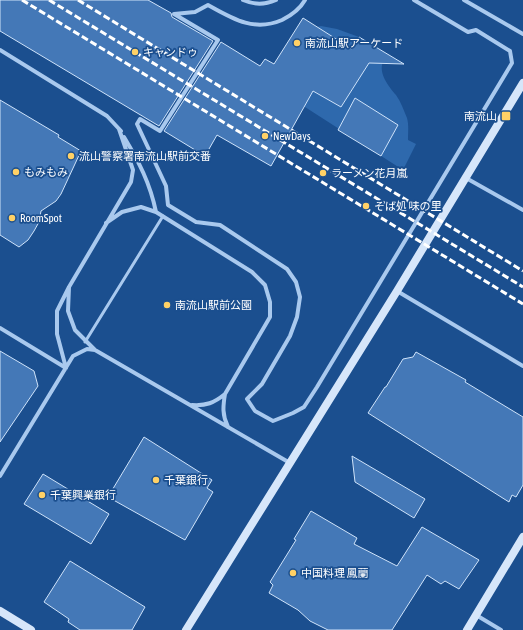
<svg xmlns="http://www.w3.org/2000/svg" width="523" height="630" viewBox="0 0 523 630" font-family="'Asap Condensed','Noto Sans JP',sans-serif">
  <style>
    .green { fill: #2e69ad }
    .building { fill: #4478b7; stroke: #cfe3fa }
    .lines { fill: none; stroke-linecap: round; stroke-linejoin: round }
    .lane { stroke: #a9c9ee; stroke-width: 3 }
    .street { stroke: #a9c9ee; stroke-width: 4 }
    .secondary { stroke: #d6e6fa; stroke-width: 8 }
    .rail { stroke: #fff; stroke-width: 3; stroke-dasharray: 7 3; stroke-linecap: butt }
    .poi-dot { fill: #ffd166; stroke: #1b4f8f; stroke-width: 1.5 }
    .labels { text-anchor: middle; dominant-baseline: central; stroke-width: 3.5; stroke-linejoin: round; paint-order: stroke }
    .poi-label { font-size: 11px; fill: #fff; stroke: #1b4f8f; text-anchor: start }
  </style>
  <rect width="100%" height="100%" fill="#1b4f8f"/>
  <path class="green" d="M321,26L337,29L359,37L352,49L317,27Z
    M370,61L383,62C378,73 389,87 396,95C401,102 404,111 407,118C409,125 408,133 408,140L416,144L403,170L277,89L285,75L341,107Z"/>
  <path class="building" d="M0,0H148L171,13L172,17L213,41L159,126L0,31Z
    M303,18L352,49L359,37L404,64L369,63L341,107L313,91L271,166L217,135L205,156L164,131L221,42L260,66L265,59L274,64Z
    M355,98L398,125L381,156L338,130Z
    M0,100L59,135L58,137L81,151L61,194L56,201L41,211L39,222L34,231L28,240L19,247L0,235Z
    M0,351L34,371L38,386L0,442Z
    M416,352L466,380L465,382L523,417V485L516,497L512,495L509,502L368,413L385,387H386L403,359L413,357Z
    M144,437L212,480L207,488L213,492L185,540L108,497Z
    M352,456L425,499L414,518L355,482Z
    M43,474L109,514L91,544L24,504Z
    M311,511L357,538L354,544L397,566L422,527L479,560L459,589L445,581L441,584L427,575L392,630H328L310,621L298,610L269,593L273,585L270,582L296,540L294,539Z
    M70,561L145,607L132,630H80L68,622L69,619L44,602Z"/>
  <g class="lines">
    <path class="lane" d="M85,342L163,216"/>
    <path class="street" d="M243,0C255,5 264,5 276,0
      M305,0C300,9 292,15 282,20C254,32 233,19 208,5L195,12L174,14L218,40L160,131L140,119L137,124L166,186L168,205L196,222L220,225L287,269L296,282L300,297L297,317L290,336L262,384L247,399L255,411L273,421L293,413L304,407L317,387L512,63L510,51L476,30L468,32L414,0
      M464,0L523,34
      M0,50L107,116L121,131
      M124,137C139,162 150,183 156,212
      M466,178L523,210
      M106,223L122,212L141,207L156,212L252,272L265,285L270,302V317L225,394C223,406 222,415 228,427
      M69,287L68,311L75,330L95,350L290,463
      M397,291L523,366
      M0,328L66,368
      M66,368L57,334V311L69,287L131,182L133,170L119,129
      M192,405C206,406 214,403 225,394
      M0,476L73,356L87,349L95,350
      M476,615L501,630"/>
    <path class="secondary" d="M0,611L31,630
      M186,630L397,291L523,83
      M467,630L523,537"/>
    <path class="rail" d="M22,0L523,304
      M49,0L523,287
      M78,0L523,271"/>
  </g>
  <g class="poi-dot">
    <circle cx="297" cy="43" r="4"/>
    <circle cx="135" cy="52" r="4"/>
    <rect x="501" y="111" width="10" height="10" rx="2"/>
    <circle cx="265" cy="136" r="4"/>
    <circle cx="71" cy="156" r="4"/>
    <circle cx="16" cy="172" r="4"/>
    <circle cx="323" cy="173" r="4"/>
    <circle cx="366" cy="206" r="4"/>
    <circle cx="12" cy="218" r="4"/>
    <circle cx="167" cy="305" r="4"/>
    <circle cx="156" cy="480" r="4"/>
    <circle cx="42" cy="495" r="4"/>
    <circle cx="293" cy="573" r="4"/>
  </g>
  <g class="labels">
    <g class="poi-label">
      <text x="305" y="43">南流山駅アーケード</text>
      <text x="143" y="52">キャンドゥ</text>
      <text x="497" y="116" text-anchor="end">南流山</text>
      <text x="273" y="136">NewDays</text>
      <text x="79" y="156">流山警察署南流山駅前交番</text>
      <text x="24" y="172">もみもみ</text>
      <text x="331" y="173">ラーメン花月嵐</text>
      <text x="374" y="206">そば処 味の里</text>
      <text x="20" y="218">RoomSpot</text>
      <text x="175" y="305">南流山駅前公園</text>
      <text x="164" y="480">千葉銀行</text>
      <text x="50" y="495">千葉興業銀行</text>
      <text x="301" y="573">中国料理 鳳蘭</text>
    </g>
  </g>
</svg>
